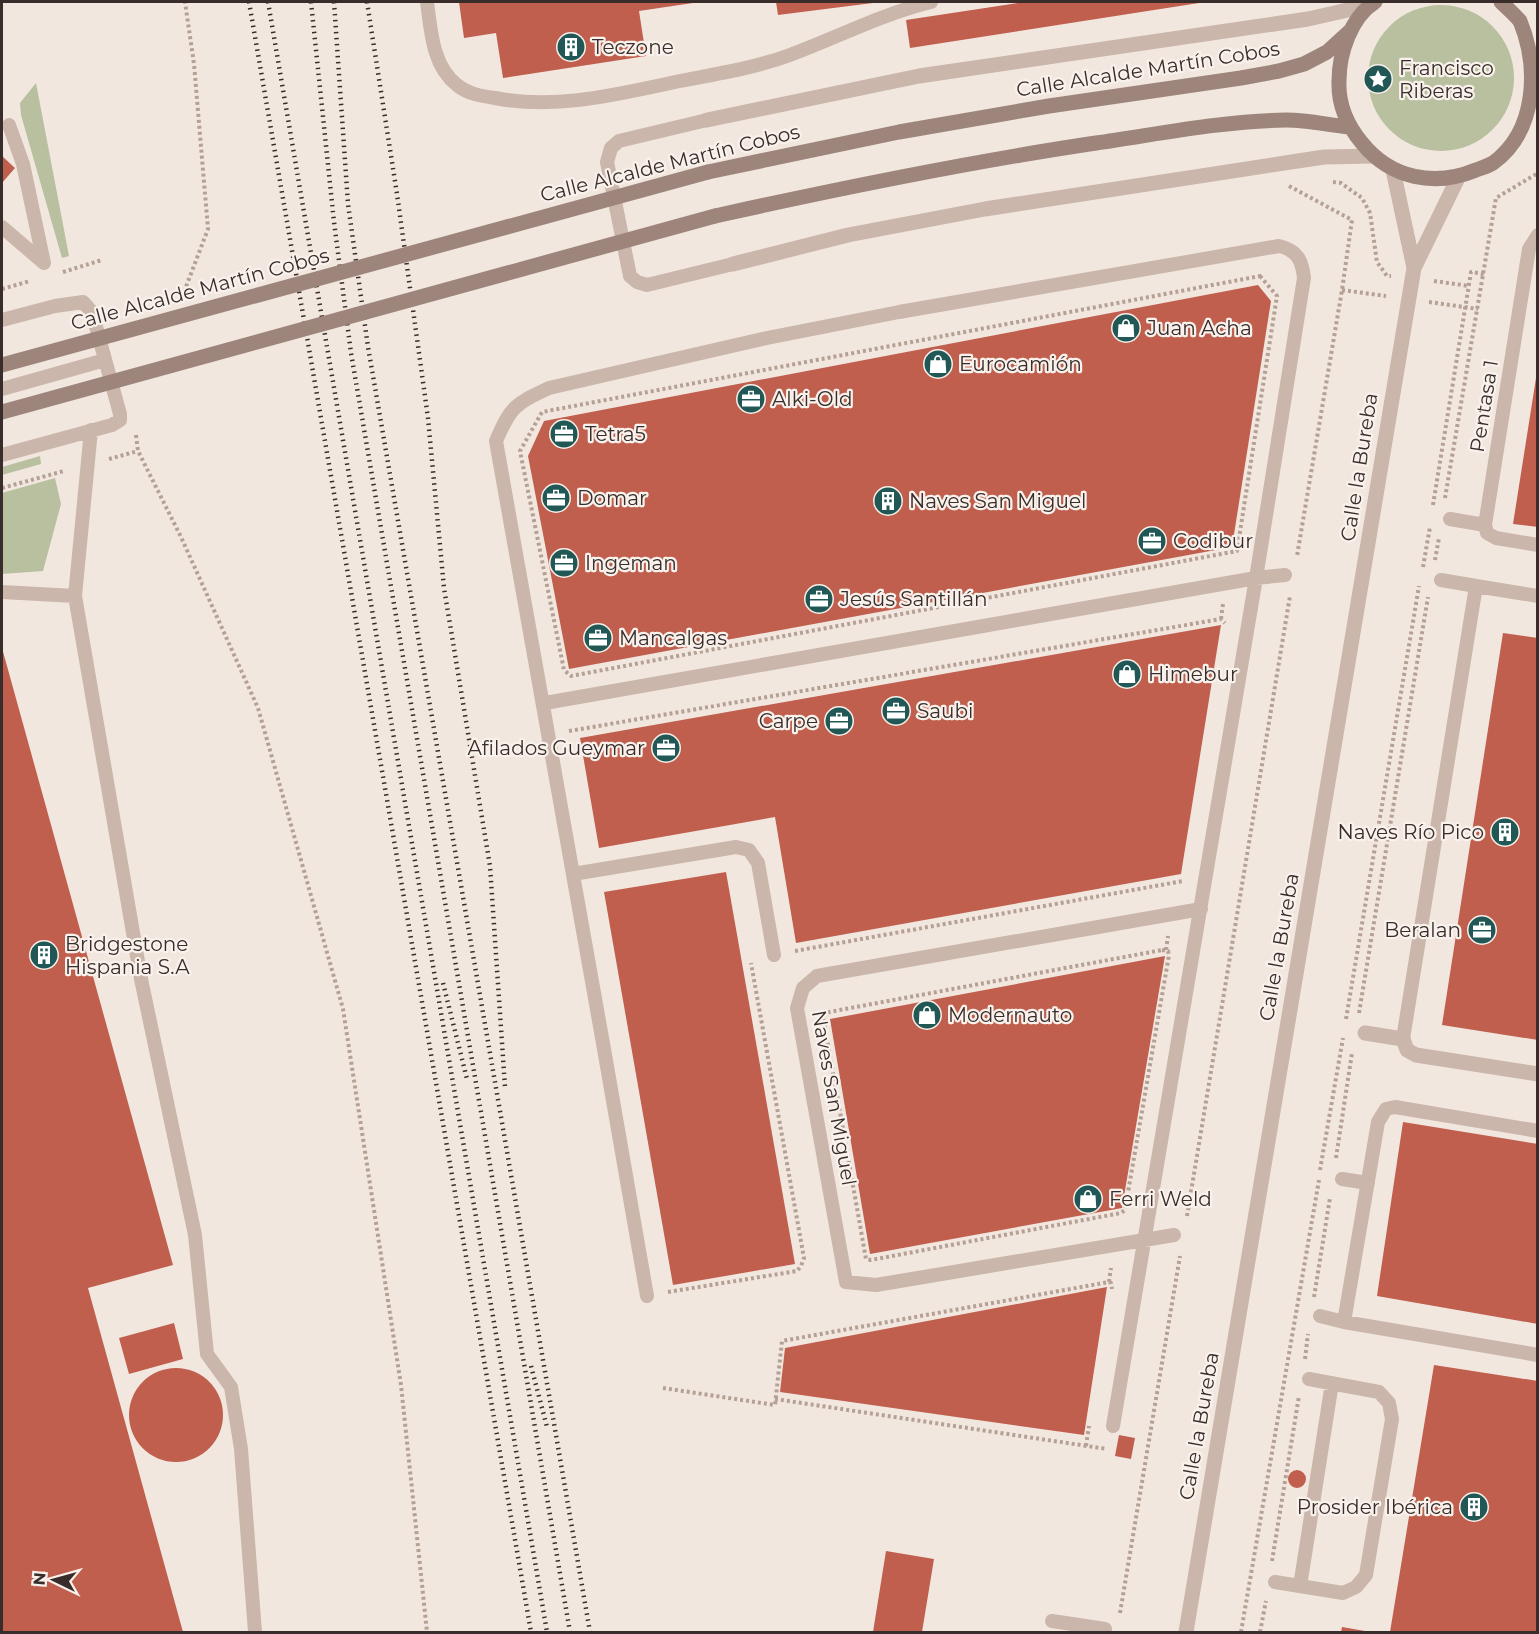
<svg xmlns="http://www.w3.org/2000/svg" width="1539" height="1634" viewBox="0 0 1539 1634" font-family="Montserrat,sans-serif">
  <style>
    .green { fill: #b8c09f }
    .building { fill: #c15f4e }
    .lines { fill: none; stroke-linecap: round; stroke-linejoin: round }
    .path { stroke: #b5a095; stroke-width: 4; stroke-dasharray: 3 3; stroke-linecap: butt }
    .service { stroke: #cab6ab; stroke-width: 14 }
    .minor { stroke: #cab6ab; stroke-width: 15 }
    .secondary { stroke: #9d857c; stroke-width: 15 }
    .rail { stroke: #382d2a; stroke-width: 4.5; stroke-dasharray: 1.5 4.5; stroke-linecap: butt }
    .secondary-bridge { stroke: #9d857c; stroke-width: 15 }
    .labels { text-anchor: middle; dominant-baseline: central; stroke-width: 4.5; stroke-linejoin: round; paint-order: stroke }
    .poi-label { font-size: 20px; fill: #382d2a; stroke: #f9f1eb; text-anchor: start }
    .street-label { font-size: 20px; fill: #382d2a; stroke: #f9f1eb }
  </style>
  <rect width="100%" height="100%" fill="#f2e7df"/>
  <path class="green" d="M1368 78a73 73 0 1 1 146 0a73 73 0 1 1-146 0Z
    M36,83L69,256L62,258L21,115L20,103Z
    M40,456L41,464L2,475V467Z
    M55,478L61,504L43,571L2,574V493Z"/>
  <path class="building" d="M459,2H693V3L639,11L646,56L503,78L496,33L464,38Z
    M776,2H873V3L778,15Z
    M1024,2H1199V3L910,48L906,20Z
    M2,156L15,168L2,183Z
    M1258,285L1271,301L1232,547L569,669L528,456L544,421Z
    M1536,378H1538V527L1513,524Z
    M1221,625L1181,874L796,943L775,817L599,848L580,738Z
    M1503,633L1538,638V1040L1442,1025Z
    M2,648L173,1265L88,1288L183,1632H2Z
    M726,872L795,1264L673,1285L604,892Z
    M1165,956L1122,1208L870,1254L830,1019Z
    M1403,1122L1538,1144V1324L1377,1296Z
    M1107,1287L1084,1435L780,1392L785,1348Z
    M174,1323L183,1359L129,1374L119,1338Z
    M1434,1365L1538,1381V1632H1390Z
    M129 1415a47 47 0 1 1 94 0a47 47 0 1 1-94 0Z
    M1119,1435L1135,1438L1131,1459L1115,1456Z
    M1288 1479a9 9 0 1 1 18 0a9 9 0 1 1-18 0Z
    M886,1551L934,1559L922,1632H873Z
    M1342,1627L1365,1631L1364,1632H1341Z"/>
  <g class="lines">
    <path class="path" d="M1333,182L1341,183L1362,198L1370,213L1377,262L1387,276H1391
      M1289,186L1352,220L1342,290L1297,556
      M63,272L102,260
      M1260,276L1277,296L1237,551L571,676L564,670L520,451L542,412Z
      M1434,281L1469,286
      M2,289L30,281
      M1342,290L1386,296
      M184,292L208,229L194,64L185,2
      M1429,302L1478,309
      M136,435L138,451L181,537L258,708L343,1009L401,1385L427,1632
      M109,459L138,451
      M2,488L64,471
      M1445,498L1496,198L1538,173
      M1433,505L1471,272L1484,274
      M1435,560L1439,538
      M1423,567L1430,527
      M1221,619L1223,604
      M569,731L1221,619L1225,623
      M1162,950L1168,951L1169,955L1125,1210L1121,1213L871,1260L866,1259L823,1016L829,1012Z
      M1166,950L1168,936
      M795,951L1183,881
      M1359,1013L1428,597
      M1346,1019L1419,586
      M1336,1158L1352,1053
      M1320,1170L1343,1038
      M1187,1216L1290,596
      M1109,1282L1111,1268
      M668,1292L797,1271L801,1266L804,1258L751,963
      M1314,1297L1330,1198
      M1305,1359L1308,1334
      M663,1388L775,1405L782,1341L1109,1282L1111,1283L1112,1289
      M775,1399L1107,1449
      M1086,1446L1089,1426
      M1272,1561L1299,1396
      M1120,1613L1180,1256
      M1241,1632L1319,1180
      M1260,1632L1266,1601"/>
    <path class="service" d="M427,2C431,30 432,66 457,85C468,94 481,96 495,98C558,110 618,94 680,81C716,74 755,68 790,55C838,37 882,14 931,2
      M707,120L619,141L611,148L607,162L630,276L637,282L647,285L733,264
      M9,125L23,164L44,263
      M2,227L44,263
      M1538,235L1529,249L1485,525L1487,533L1496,538L1538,545
      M2,320L55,306L83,302L92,312L120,414V420L112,425L2,455
      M2,389L105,360
      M91,430L75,596L141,979L195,1235L207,1354L231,1387L241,1449L255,1632
      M1450,519L1485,525
      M1441,580L1476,586
      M2,592L75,596
      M545,703L1256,578L1285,575
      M573,874L736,847L749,850L758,863L774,955
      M1403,1039L1476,586L1538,596
      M1342,1179L1368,1183
      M1174,1235L876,1285L846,1282L797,1008L803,988L817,976L1201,909
      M647,1296C597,1011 549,726 496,441C511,406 515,404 549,388L767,338L899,312L1279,246C1297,250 1302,260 1304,278L1256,578L1113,1426
      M1320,1316L1344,1322L1538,1355
      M1344,1322L1378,1122L1386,1109L1395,1107L1538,1131
      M1275,1582L1343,1593L1356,1587L1366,1575L1392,1419L1389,1403L1379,1392L1309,1379
      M1300,1586L1332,1383
      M1052,1621L1105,1629"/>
    <path class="minor" d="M707,120L919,76L1308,19L1370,5
      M1393,170L1414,268
      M733,264L848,235L985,209L1324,157L1373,156
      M1365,1033L1403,1039L1407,1050L1416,1055L1538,1074
      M1186,1632L1414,268L1458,178"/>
    <path class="secondary" d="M1375,2C1351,17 1339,53 1339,81C1338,105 1347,125 1362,143C1391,179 1435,187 1476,170C1482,168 1488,166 1493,163C1537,131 1539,67 1520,21C1514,14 1507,8 1501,2
      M708,172L899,132L1049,106L1241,78L1279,71L1304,64L1327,52L1350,31
      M715,216C841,188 968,162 1096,143C1159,134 1222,121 1286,120C1307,120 1329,125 1349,127"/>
    <path class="rail" d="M249,2L531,1632
      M268,2L547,1632
      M311,2L334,222L351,353L570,1632
      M334,2L348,204L368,347L590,1632
      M367,2L397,194L428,418L444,588L490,866L505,1087
      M443,983L467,1079
      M531,1366L547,1427"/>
    <path class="secondary-bridge" d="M2,365L708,172
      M2,412L715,216"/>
  </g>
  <defs>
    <g id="building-disc" transform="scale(1.5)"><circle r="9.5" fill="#215856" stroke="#f9f1eb"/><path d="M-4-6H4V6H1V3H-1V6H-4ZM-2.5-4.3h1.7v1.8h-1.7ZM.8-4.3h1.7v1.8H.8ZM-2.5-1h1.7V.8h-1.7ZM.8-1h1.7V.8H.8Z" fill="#fff"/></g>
    <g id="sight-disc" transform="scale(1.5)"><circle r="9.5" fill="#215856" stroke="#f9f1eb"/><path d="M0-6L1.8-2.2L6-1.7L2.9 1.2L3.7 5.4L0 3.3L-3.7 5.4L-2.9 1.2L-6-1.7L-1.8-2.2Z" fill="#fff"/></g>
    <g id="shop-disc" transform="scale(1.5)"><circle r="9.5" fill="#215856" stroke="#f9f1eb"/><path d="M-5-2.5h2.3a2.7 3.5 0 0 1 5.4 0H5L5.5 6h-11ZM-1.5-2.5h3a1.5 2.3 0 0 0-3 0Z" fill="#fff"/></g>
    <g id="office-disc" transform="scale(1.5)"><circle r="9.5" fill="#215856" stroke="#f9f1eb"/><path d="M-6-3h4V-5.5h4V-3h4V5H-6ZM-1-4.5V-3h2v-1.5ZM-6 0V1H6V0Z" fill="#fff"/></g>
  </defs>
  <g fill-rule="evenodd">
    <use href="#building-disc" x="571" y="47"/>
    <use href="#sight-disc" x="1378" y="79"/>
    <use href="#shop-disc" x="1126" y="328"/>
    <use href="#shop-disc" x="938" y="364"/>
    <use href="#office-disc" x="751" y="399"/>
    <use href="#office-disc" x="564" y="434"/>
    <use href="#office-disc" x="556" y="498"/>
    <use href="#building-disc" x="888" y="501"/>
    <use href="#office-disc" x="1152" y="541"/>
    <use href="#office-disc" x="564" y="563"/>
    <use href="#office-disc" x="819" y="599"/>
    <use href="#office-disc" x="598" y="638"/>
    <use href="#shop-disc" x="1127" y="674"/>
    <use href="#office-disc" x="896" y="711"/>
    <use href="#office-disc" x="839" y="721"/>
    <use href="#office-disc" x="666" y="748"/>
    <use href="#building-disc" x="1505" y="832"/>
    <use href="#office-disc" x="1482" y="930"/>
    <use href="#building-disc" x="44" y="955"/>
    <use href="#shop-disc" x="927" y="1015"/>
    <use href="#shop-disc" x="1088" y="1199"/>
    <use href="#building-disc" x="1474" y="1507"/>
  </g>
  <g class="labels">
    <g class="poi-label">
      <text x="592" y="47">Teczone</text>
      <text x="1399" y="68">Francisco<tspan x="1399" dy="23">Riberas</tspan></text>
      <text x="1147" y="328">Juan Acha</text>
      <text x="959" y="364">Eurocamión</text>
      <text x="772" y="399">Alki-Old</text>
      <text x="585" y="434">Tetra5</text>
      <text x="577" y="498">Domar</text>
      <text x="909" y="501">Naves San Miguel</text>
      <text x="1173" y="541">Codibur</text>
      <text x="585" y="563">Ingeman</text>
      <text x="840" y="599">Jesús Santillán</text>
      <text x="619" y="638">Mancalgas</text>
      <text x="1148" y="674">Himebur</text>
      <text x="917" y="711">Saubi</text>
      <text x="818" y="721" text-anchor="end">Carpe</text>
      <text x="645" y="748" text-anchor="end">Afilados Gueymar</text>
      <text x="1484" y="832" text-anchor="end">Naves Río Pico</text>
      <text x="1461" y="930" text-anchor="end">Beralan</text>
      <text x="65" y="944">Bridgestone<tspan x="65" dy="23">Hispania S.A</tspan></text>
      <text x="948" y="1015">Modernauto</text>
      <text x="1109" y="1199">Ferri Weld</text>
      <text x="1453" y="1507" text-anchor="end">Prosider Ibérica</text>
    </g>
    <g class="street-label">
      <text transform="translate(1148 69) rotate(-9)">Calle Alcalde Martín Cobos</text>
      <text transform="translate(670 163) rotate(-14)">Calle Alcalde Martín Cobos</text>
      <text transform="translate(200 289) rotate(-15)">Calle Alcalde Martín Cobos</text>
      <text transform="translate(1484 406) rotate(-81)">Pentasa 1</text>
      <text transform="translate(1359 467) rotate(-81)">Calle la Bureba</text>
      <text transform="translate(1279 947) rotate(-80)">Calle la Bureba</text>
      <text transform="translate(834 1098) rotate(80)">Naves San Miguel</text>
      <text transform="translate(1199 1426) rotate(-80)">Calle la Bureba</text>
    </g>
  </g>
  <rect width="1539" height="1634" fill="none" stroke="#382d2a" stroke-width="6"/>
  <g transform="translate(54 1580) rotate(275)" stroke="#f9f1eb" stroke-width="4.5" paint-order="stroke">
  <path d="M0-4.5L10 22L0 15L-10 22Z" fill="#382d2a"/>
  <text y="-9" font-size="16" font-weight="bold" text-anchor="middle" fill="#382d2a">N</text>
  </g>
</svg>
